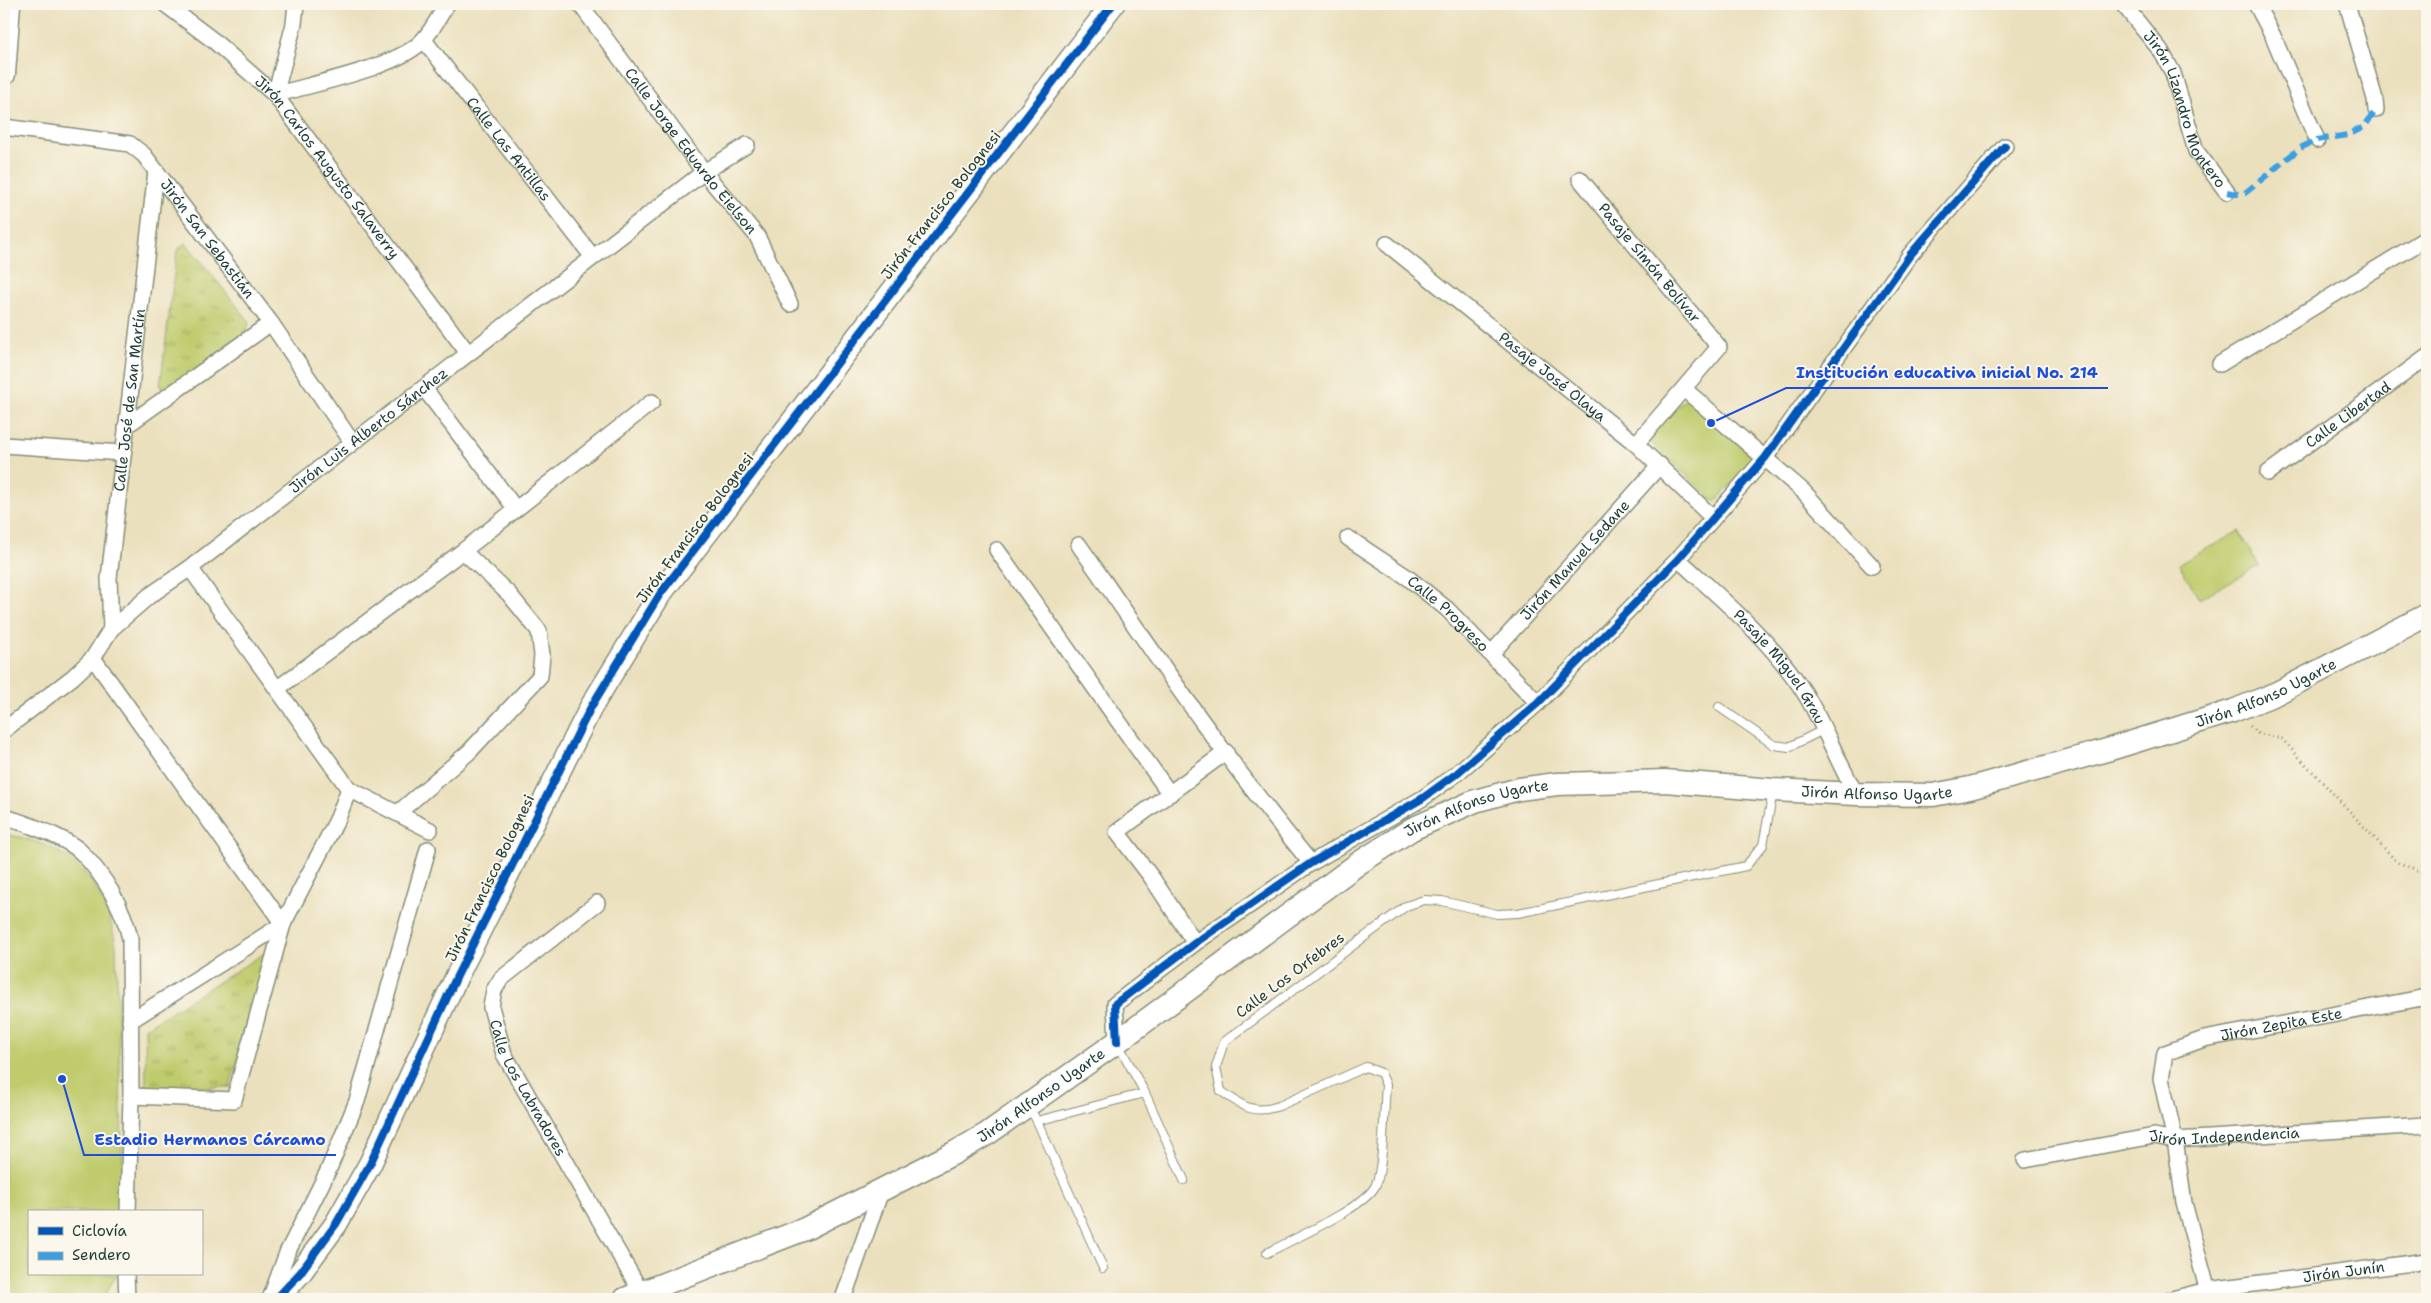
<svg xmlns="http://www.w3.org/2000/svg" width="2431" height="1303" viewBox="0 0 2431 1303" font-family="'Shantell Sans',sans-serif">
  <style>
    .green { fill: #bfcb6c; stroke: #6f8450 }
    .park { fill: url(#park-tufts); stroke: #6f8450 }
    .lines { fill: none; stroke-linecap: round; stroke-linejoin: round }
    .lane-casing { stroke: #858e78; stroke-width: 10 }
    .street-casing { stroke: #858e78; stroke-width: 18 }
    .secondary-casing { stroke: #858e78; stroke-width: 25 }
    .path { stroke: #858e78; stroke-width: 3; stroke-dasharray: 1 4; stroke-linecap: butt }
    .lane { stroke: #fff; stroke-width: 8 }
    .street { stroke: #fff; stroke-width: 15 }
    .secondary { stroke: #fff; stroke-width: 22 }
    .quiet { stroke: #3c9ee2; stroke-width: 6; stroke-dasharray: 12 6; stroke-linecap: butt }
    .cycleway-casing { stroke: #fbf7ec; stroke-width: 11 }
    .cycleway { stroke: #0057b8; stroke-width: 8 }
    .labels { text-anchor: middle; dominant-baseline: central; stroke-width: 4; stroke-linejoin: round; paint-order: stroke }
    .street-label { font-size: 15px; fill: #1f3d34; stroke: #fbf7ec }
    .leader { fill: none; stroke: #1d4ed8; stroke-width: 2 }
    .callout-dot { fill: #1d4ed8; stroke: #fbf7ec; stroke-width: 2 }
    .callout-label { font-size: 16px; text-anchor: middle; font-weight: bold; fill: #1d4ed8; stroke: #fbf7ec; stroke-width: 4; stroke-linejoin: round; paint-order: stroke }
  </style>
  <defs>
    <pattern id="park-tufts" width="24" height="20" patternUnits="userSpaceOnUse" patternTransform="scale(1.25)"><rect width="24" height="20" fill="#bfcb6c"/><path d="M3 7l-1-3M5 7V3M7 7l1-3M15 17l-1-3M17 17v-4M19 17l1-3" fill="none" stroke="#9ba65a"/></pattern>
  </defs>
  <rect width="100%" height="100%" fill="#fbf7ec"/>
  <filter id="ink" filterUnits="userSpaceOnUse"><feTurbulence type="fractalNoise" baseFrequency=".02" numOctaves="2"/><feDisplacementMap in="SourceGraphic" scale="10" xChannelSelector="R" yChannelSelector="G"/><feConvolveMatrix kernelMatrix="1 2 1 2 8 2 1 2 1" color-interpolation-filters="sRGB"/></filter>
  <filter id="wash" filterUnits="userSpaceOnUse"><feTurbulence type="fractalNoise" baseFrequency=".0096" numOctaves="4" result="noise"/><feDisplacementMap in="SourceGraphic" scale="20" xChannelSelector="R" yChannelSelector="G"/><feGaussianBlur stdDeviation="1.12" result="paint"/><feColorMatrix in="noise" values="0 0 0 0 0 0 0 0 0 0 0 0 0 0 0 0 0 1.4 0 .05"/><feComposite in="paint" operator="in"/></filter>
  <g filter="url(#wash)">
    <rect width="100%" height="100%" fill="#ebe0bd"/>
    <path class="green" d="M1687,397L1755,459L1715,502L1647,439Z
      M2239,531L2259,566L2199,599L2179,564Z
      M4,834C72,845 106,880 116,947L124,1212H29V1274H117L103,1299H4Z"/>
    <path class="park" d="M186,243L249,321L247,331L168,393L160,387L177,250Z
      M268,951L230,1087L146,1089L145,1028Z"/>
  </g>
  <g filter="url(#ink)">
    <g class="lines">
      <g class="lane-casing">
        <path id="lane" d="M1719,707L1774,745L1789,747L1823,730
          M1118,1044L1145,1093L1184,1180
          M1028,1106L1037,1121L1103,1268
          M1037,1121L1145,1093
          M1267,1253C1291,1240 1361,1209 1374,1188C1384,1174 1384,1106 1386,1085L1381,1073L1366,1067L1279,1106C1253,1115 1242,1106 1221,1091L1216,1067L1224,1042L1406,906L1424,900L1442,901L1497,914L1518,913L1746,866L1763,845L1773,792"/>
      </g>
      <g class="street-casing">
        <g id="street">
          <path id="s1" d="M165,4L214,41L275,95L468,353"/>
          <path id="s2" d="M580,4L704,172L757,236L790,304"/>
          <path id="s3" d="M2123,4L2161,51L2173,73L2196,151L2227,192"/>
          <path d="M2256,4L2273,36L2317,140"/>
          <path d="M2347,4L2375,99L2376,110"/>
          <path id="s4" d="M424,40L592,256"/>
          <path d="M275,95C311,84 401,67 424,39C433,29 440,15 447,4"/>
          <path d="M275,95L294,24L296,4"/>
          <path id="s5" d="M4,127L130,144L144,155L271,323L352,442"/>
          <path id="s6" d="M1580,179L1719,347L1636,444"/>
          <path id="s7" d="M1387,244L1636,444L1712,517"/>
          <path d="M2220,364L2427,238"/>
          <path d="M424,388L515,508"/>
          <path d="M1684,389L1803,491L1872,566"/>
          <path d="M126,426L271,323"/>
          <path d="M4,445L122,453"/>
          <path id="s8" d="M2268,473L2427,357"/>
          <path id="s9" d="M1348,538L1407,577L1447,609L1538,703"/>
          <path d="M1079,545C1153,652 1227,762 1311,863"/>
          <path d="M997,550L1170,794"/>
          <path id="s10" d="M1678,559C1723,600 1771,640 1804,692C1824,724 1837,761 1856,794"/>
          <path d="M190,568L349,789L430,830"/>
          <path id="s11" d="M111,629L109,578L156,171"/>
          <path id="s12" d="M1491,654L1660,465"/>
          <path d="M93,658L283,924"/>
          <path d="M278,688L463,551L652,402"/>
          <path id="s13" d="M4,730L73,677L93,658L111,629L149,596L190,568L704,172L747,145"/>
          <path d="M399,812L469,752L540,676L542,655L539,631L509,594L463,551"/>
          <path d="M4,817C23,822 67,838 81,852C103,874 123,907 130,938L131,1096L128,1212"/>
          <path id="s14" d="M597,903L501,979L494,990L491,1007L504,1054L641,1292"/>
          <path d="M1195,943L1152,878L1117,832L1226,752"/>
          <path d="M130,1021L283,924"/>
          <path d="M1117,1042L1115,1004L1195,943L1311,863L1423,798L1456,774L1538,703L1678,559L1765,458L1910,255L2005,146"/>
          <path d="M131,1096L234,1100L283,924L338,818L349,789"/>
          <path id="s15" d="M2025,1160L2154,1136L2175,1140L2427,1125"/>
          <path d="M126,1274L127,1299"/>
          <path d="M270,1299L287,1253L328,1171L357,1101L428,849"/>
          <path d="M843,1299L881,1191"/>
          <path id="s16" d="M2172,1299L2208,1290L2427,1261"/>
          <path id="s17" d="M2210,1299L2184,1203L2175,1140L2161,1079L2165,1053L2204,1039L2427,997"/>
        </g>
      </g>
      <g class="secondary-casing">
        <g id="secondary">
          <path d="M4,74L9,4"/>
          <path d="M276,1299L300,1273L336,1224L370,1164L457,976L591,707L660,594L1113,4"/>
          <path id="s18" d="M625,1299L805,1229L954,1153L987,1134L1117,1042L1359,863L1412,829L1475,801L1519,789L1557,784L1633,782L1665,781L1773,790L1856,794L1933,795L1970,788L2107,750L2233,711L2275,694L2427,615"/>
        </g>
      </g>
      <path class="path" d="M2250,726L2257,733L2282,739L2397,862L2427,874"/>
      <use href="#lane" class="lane"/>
      <use href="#street" class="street"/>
      <use href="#secondary" class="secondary"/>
      <path class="quiet" d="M2227,192L2237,194L2245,193L2300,148L2317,140L2348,135L2364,127L2376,110"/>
      <g class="cycleway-casing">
        <path id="cycleway" d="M1117,1042L1115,1004L1195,943L1311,863L1423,798L1456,774L1538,703L1678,559L1765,458L1910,255L2005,146
          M276,1299L300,1273L336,1224L370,1164L457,976L591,707L660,594L1113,4"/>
      </g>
      <use href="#cycleway" class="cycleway"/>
    </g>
  </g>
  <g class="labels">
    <g class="street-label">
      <text stroke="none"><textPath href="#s3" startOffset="124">Jirón Lizandro Montero</textPath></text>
      <text stroke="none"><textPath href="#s4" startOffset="138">Calle Las Antillas</textPath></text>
      <text stroke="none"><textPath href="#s2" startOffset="184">Calle Jorge Eduardo Eielson</textPath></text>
      <text stroke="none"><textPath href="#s1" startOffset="232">Jirón Carlos Augusto Salaverry</textPath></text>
      <text transform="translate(941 205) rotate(-52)">Jirón Francisco Bolognesi</text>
      <text stroke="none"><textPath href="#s5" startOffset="250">Jirón San Sebastián</textPath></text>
      <text stroke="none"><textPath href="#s6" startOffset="109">Pasaje Simón Bolívar</textPath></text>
      <text stroke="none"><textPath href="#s7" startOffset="212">Pasaje José Olaya</textPath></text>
      <text stroke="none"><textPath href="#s11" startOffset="230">Calle José de San Martín</textPath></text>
      <text stroke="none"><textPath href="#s8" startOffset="99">Calle Libertad</textPath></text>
      <text stroke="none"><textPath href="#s13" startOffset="474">Jirón Luis Alberto Sánchez</textPath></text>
      <text transform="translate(695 528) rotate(-53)">Jirón Francisco Bolognesi</text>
      <text stroke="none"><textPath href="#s12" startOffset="126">Jirón Manuel Sedane</textPath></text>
      <text stroke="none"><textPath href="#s9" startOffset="126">Calle Progreso</textPath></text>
      <text stroke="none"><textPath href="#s10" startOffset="149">Pasaje Miguel Grau</textPath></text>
      <text stroke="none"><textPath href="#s18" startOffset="1800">Jirón Alfonso Ugarte</textPath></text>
      <text stroke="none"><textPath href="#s18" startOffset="1395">Jirón Alfonso Ugarte</textPath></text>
      <text stroke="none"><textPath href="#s18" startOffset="990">Jirón Alfonso Ugarte</textPath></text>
      <text transform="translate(490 878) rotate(-64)">Jirón Francisco Bolognesi</text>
      <text transform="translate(1290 975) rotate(-37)">Calle Los Orfebres</text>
      <text stroke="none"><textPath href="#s17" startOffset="372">Jirón Zepita Este</textPath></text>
      <text stroke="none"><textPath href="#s14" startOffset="242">Calle Los Labradores</textPath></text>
      <text stroke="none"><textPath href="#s18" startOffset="465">Jirón Alfonso Ugarte</textPath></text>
      <text stroke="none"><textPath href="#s15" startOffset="202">Jirón Independencia</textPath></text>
      <text stroke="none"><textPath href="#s16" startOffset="174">Jirón Junín</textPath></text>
    </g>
  </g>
  <path class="leader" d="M1711 423L1786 388H2108M62 1079L84 1155H336"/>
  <g class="callout-dot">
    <circle cx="1711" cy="423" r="5"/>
    <circle cx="62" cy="1079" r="5"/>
  </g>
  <g class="callout-label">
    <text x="1947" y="378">Institución educativa inicial No. 214</text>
    <text x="210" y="1145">Estadio Hermanos Cárcamo</text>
  </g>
  <rect width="2431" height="1303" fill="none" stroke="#fbf7ec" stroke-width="20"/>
  <rect x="28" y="1210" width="175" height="65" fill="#fbf7ec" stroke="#a3ada2"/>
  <rect x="38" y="1227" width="25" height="8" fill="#0057b8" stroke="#a3ada2"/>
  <text x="72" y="1236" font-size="15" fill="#1f3d34">Ciclovía</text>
  <rect x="38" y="1252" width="25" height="8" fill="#3c9ee2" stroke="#a3ada2"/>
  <text x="72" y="1260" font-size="15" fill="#1f3d34">Sendero</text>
</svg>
